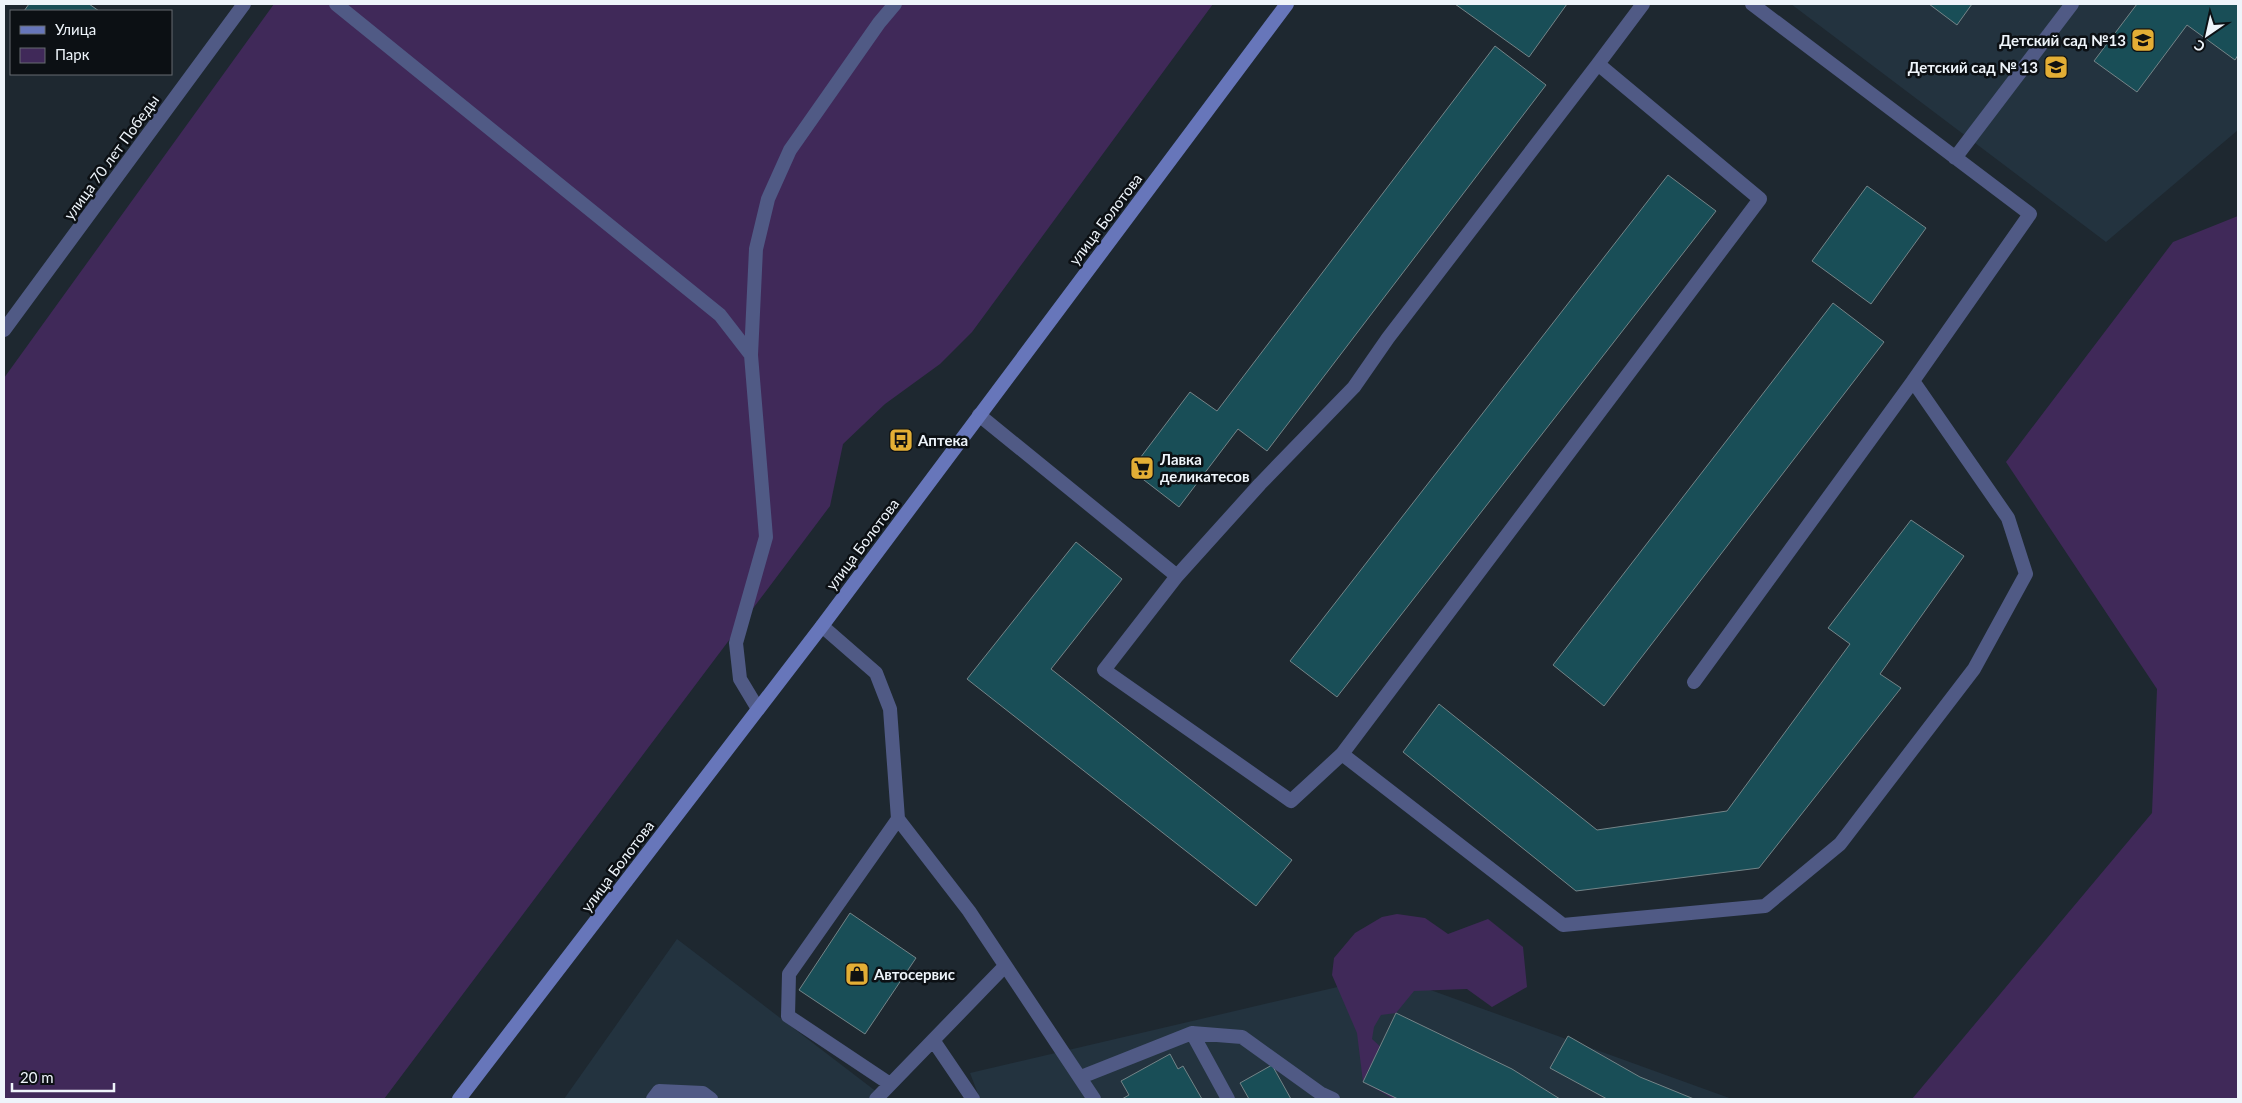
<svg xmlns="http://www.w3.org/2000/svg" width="2242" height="1103" viewBox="0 0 2242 1103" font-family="Lato,sans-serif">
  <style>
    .built { fill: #23333f }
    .green { fill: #402959 }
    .building { fill: #194e57; stroke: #748488 }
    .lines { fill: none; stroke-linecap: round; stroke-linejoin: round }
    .service { stroke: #505a85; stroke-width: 14 }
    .minor { stroke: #505a85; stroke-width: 14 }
    .secondary { stroke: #6776ba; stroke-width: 14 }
    .labels { text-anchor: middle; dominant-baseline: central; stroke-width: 5; stroke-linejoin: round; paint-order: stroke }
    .poi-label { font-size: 15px; font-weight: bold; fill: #eef4fa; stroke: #0c1014; text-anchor: start }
    .street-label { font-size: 15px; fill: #eef4fa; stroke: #0c1014 }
  </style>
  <rect width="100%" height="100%" fill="#1e2830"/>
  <path class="built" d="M1791,4H2238V130L2106,242Z
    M677,939L886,1099H564Z
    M1389,975L1732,1099H980L970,1073Z"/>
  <path class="green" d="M274,4H1213L972,332L940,364L885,404L843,444L830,506L384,1099H4V378Z
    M2238,216V1099H1912L2152,813L2157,689L2006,462L2173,242Z
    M1397,914L1425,918L1448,934L1488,919L1523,947L1527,987L1492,1007L1467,989L1414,991L1396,1013L1381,1015L1374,1027L1372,1039L1383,1049L1479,1087L1474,1099H1394L1363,1082L1357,1033L1332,975L1334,958L1355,933L1382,917Z"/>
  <path class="building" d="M29,4H89L99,11H24Z
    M1455,4H1567L1529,57Z
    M1929,4H1972L1957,25Z
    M2137,4H2238V55L2235,60L2187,25L2137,92L2094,61Z
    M1495,46L1546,85L1267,451L1238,429L1179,507L1131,470L1190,392L1217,411Z
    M1668,175L1716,211L1337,697L1290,661Z
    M1867,186L1926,228L1871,304L1812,261Z
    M1833,303L1884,342L1604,706L1553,665Z
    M1911,520L1964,556L1880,674L1901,688L1759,868L1576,891L1403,752L1439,704L1597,830L1727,811L1850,644L1828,628Z
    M1076,542L1122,579L1051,669L1292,860L1256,906L967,679Z
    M850,913L916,958L865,1034L799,990Z
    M1396,1013L1512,1069L1560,1099H1398L1363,1082Z
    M1568,1036L1640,1077L1694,1099H1607L1550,1068Z
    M1170,1054L1178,1069L1183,1066L1202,1099H1122L1129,1095L1121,1081Z
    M1272,1065L1291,1099H1249L1240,1083Z"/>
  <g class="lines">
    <path class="service" d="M1955,158L2072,4
      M979,415L1177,576L1104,670L1291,801L1342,754L1563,925L1765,906L1840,844L1974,669L2026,574L2008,518L1913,381L2030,214L1752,4
      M1177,576L1260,484L1354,387L1388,338L1598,64
      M822,626L876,673L890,709L898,819L969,911L1094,1099
      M1694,682L1913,381
      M1342,754L1760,199L1598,64L1643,4
      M1192,1033L1228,1099
      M933,1040L973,1099
      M1081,1077L1192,1033L1242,1037L1320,1093L1333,1099
      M890,1084L788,1016L789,974L898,819
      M653,1099L659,1091L703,1093L711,1099
      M876,1099L1005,966"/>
    <path class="minor" d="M336,4L720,315L751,355L766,537L736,643L740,679L758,709
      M4,330L244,4
      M751,355L756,249L768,199L790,150L879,23L895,4"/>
    <path class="secondary" d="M459,1099L822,626L1287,4"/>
  </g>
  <defs>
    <g id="school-square" transform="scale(1.25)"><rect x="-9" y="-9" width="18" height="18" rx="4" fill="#e3ae35" stroke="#0c1014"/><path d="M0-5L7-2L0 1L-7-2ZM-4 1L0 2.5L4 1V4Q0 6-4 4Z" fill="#111"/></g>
    <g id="bus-square" transform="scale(1.25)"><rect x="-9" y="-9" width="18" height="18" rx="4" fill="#e3ae35" stroke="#0c1014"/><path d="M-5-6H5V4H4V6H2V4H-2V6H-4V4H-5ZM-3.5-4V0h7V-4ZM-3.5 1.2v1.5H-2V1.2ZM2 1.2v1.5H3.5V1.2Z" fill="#111"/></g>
    <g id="supermarket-square" transform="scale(1.25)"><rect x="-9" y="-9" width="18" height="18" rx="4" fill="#e3ae35" stroke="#0c1014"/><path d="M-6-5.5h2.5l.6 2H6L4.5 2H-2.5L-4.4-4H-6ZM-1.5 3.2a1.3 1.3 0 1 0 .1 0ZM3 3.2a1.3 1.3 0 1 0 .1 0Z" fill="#111"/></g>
    <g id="shop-square" transform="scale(1.25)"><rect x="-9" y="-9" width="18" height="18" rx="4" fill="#e3ae35" stroke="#0c1014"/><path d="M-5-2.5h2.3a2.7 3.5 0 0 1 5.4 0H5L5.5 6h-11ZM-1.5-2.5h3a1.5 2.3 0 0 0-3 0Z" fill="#111"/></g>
  </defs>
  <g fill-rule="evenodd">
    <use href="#school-square" x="2143" y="40"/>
    <use href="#school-square" x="2056" y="67"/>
    <use href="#bus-square" x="901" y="440"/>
    <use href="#supermarket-square" x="1142" y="468"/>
    <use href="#shop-square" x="857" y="974"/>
  </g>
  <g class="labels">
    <g class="poi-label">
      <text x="2126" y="40" text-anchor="end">Детский сад №13</text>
      <text x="2038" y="67" text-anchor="end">Детский сад № 13</text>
      <text x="918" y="440">Аптека</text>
      <text x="1160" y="459">Лавка<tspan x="1160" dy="17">деликатесов</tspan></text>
      <text x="874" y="974">Автосервис</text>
    </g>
    <g class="street-label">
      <text transform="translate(111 157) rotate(-54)">улица 70 лет Победы</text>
      <text transform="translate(1105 219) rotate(-53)">улица Болотова</text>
      <text transform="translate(862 544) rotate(-53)">улица Болотова</text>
      <text transform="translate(617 866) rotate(-53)">улица Болотова</text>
    </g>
  </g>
  <rect width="2242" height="1103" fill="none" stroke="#eef4fa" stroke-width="10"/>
  <rect x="10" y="10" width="162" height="65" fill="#0c1014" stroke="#666b70"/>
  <rect x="20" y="26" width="25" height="8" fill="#6776ba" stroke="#666b70"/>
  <text x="55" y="35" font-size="15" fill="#eef4fa">Улица</text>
  <rect x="20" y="48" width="25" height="15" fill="#402959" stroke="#666b70"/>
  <text x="55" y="60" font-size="15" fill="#eef4fa">Парк</text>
  <g transform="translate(2207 35) rotate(214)" stroke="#0c1014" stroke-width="4" paint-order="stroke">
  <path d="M0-4L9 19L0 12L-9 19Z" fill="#eef4fa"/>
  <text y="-8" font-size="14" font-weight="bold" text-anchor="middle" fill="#eef4fa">С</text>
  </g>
  <path d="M12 1083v8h102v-8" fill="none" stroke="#eef4fa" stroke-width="2.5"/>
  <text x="20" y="1083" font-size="15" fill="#eef4fa" stroke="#0c1014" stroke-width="4" paint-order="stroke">20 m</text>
</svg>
